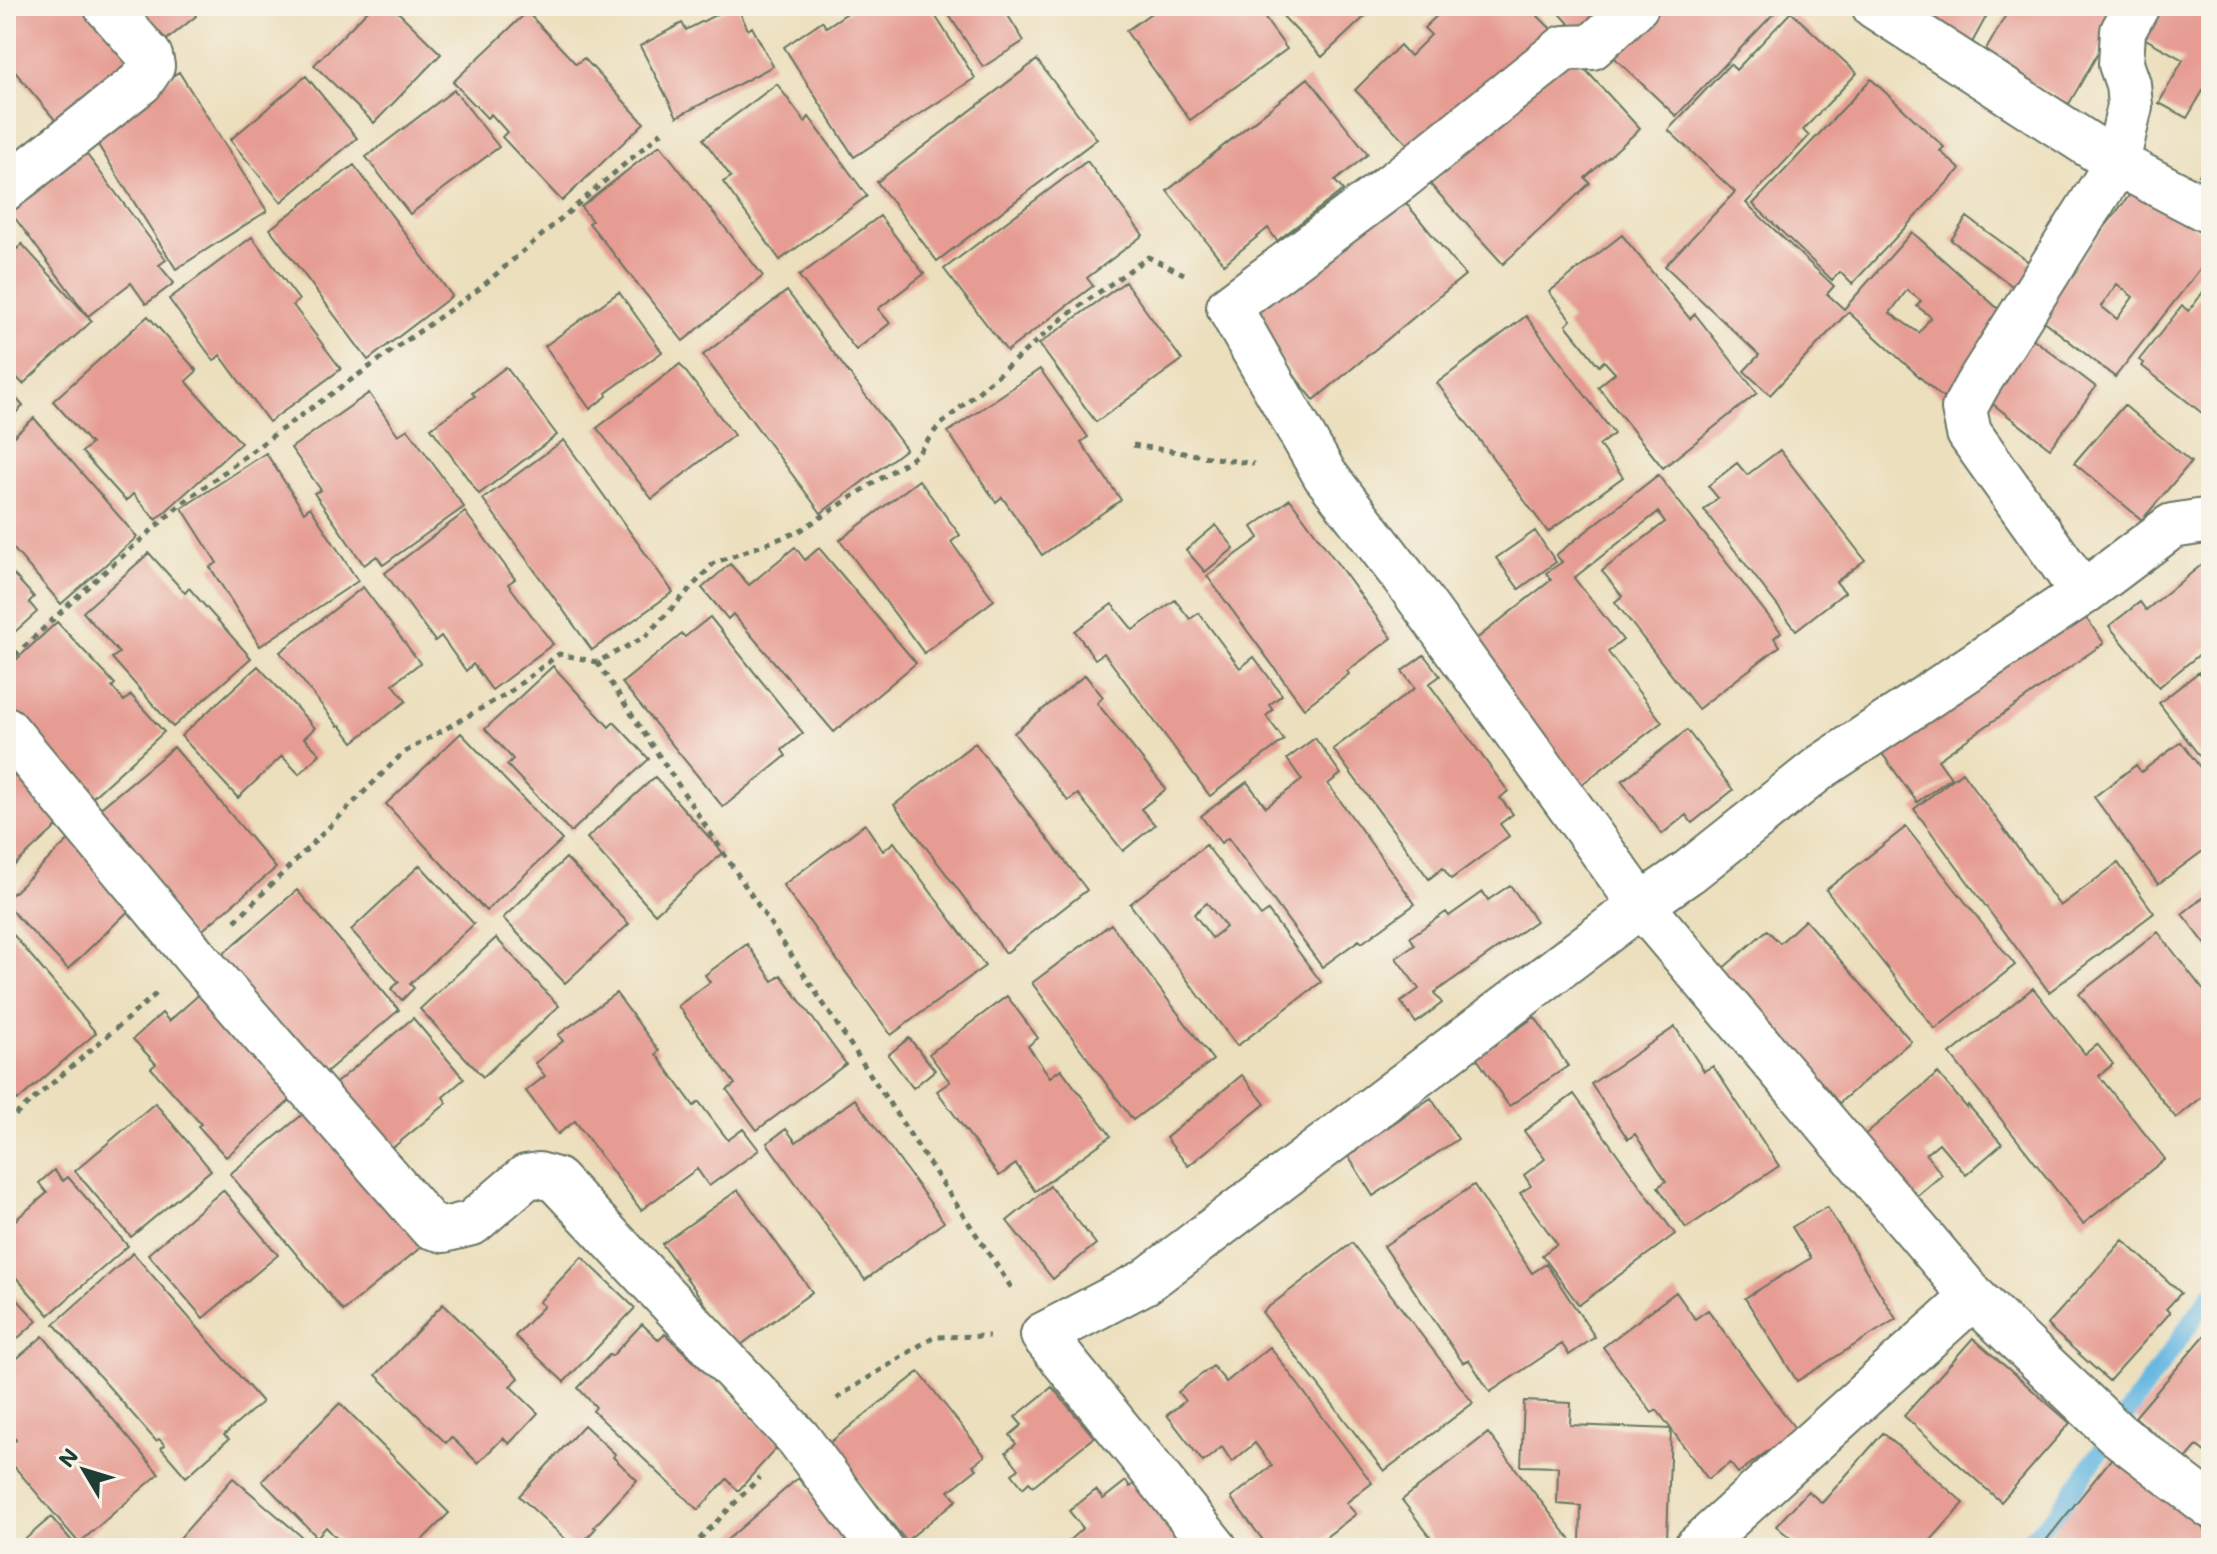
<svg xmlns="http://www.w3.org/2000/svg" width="2217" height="1554" viewBox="0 0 2217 1554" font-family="Mali,sans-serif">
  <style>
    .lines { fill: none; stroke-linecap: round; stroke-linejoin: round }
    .stream { stroke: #66b7e1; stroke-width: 18 }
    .building { fill: #e69c93; fill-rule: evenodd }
    .minor-casing { stroke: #677664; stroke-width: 48 }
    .path { stroke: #677664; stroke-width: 5; stroke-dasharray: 6 6; stroke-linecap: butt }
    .minor { stroke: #fff; stroke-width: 44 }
  </style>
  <rect width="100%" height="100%" fill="#f7f3e8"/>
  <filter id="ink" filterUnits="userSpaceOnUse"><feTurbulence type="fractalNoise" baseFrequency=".0125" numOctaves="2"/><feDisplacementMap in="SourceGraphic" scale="16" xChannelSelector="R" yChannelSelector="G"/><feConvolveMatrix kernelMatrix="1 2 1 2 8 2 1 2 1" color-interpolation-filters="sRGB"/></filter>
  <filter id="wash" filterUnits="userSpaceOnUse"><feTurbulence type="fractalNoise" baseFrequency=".006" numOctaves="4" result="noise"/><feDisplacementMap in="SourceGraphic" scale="32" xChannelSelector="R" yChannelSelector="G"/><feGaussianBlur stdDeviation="1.8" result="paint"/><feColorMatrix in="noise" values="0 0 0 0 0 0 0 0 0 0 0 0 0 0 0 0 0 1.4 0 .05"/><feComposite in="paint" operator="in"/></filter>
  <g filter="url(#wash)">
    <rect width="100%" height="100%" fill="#ecdfbd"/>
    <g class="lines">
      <path class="stream" d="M2021,1548L2057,1513L2211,1294"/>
    </g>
    <g id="blocks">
      <path class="building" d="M6,6H99L147,63L65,132L6,61Z
        M119,6H188L196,16L154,50Z
        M372,6H392L441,54L374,123L314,65Z
        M733,6H737L748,30L752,27L773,66L677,117L640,46L682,23L686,30Z
        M858,6H929L975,78L854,157L784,47L822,21L826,27Z
        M943,6H1002L1024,41L983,67Z
        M1161,6H1256L1287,49L1190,120L1126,31Z
        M1281,6H1376L1322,57L1277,10Z
        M1447,6H1528L1557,35L1418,155L1355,90L1400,45L1410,56L1431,35L1424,28Z
        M1553,6H1622L1584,40Z
        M1644,6H1777L1779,8L1676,116L1604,48Z
        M1887,6H1992L1968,50Z
        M2011,6H2125L2069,104L1983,55Z
        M2141,6H2211V77L2187,118L2159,103L2183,60L2128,29Z
        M527,12L576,64L584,58L644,123L562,201L502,137L507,132L491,114L487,118L453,82Z
        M1791,12L1857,73L1803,130L1809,136L1746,203L1834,286L1827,294L1844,309L1912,232L2005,315L1945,400L1848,312L1770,395L1744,371L1759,355L1665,266L1735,192L1668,130L1730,64L1736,70ZM1907,290L1921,301L1917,306L1931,317L1919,333L1890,313Z
        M1571,54L1640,129L1585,178L1590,183L1503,264L1430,184Z
        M1037,60L1097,139L937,261L877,182Z
        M179,72L267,211L176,269L95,140L100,122Z
        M306,76L357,138L281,202L230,140Z
        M1308,78L1368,154L1335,181L1343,190L1277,241L1268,228L1224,264L1167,191Z
        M1871,79L1944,147L1940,151L1960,169L1852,284L1840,272L1832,280L1753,204Z
        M777,84L805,122L809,117L867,196L780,260L723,182L731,177L703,139Z
        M454,90L499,147L410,214L366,157Z
        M79,144L166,260L159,265L174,283L146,304L131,283L88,316L6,206Z
        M660,145L763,276L683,341L589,223L592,221L581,207Z
        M2211,153V181L2199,175Z
        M1087,161L1143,235L1087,278L1093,286L1007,351L944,269Z
        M354,165L452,296L368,360L270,229Z
        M2139,183L2211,240V255L2115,377L2036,315ZM2117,284L2133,297L2117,319L2101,306Z
        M1397,192L1465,275L1314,400L1246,318Z
        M880,216L924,274L878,309L890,323L856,350L799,276Z
        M1967,217L2037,268L2019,291L1951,240Z
        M1622,235L1690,319L1695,314L1757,393L1663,468L1598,387L1615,373L1604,361L1599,366L1566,325L1571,320L1549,292Z
        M6,237L17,249L22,244L92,321L23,384L6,366Z
        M252,237L299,300L293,305L341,369L269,422L220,355L214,361L169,299Z
        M1125,282L1182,360L1096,422L1039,344Z
        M2211,289V420L2142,366L2144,363L2139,360L2182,306L2189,311L2203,292L2207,294Z
        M787,291L906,449L821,513L703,355Z
        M619,292L662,352L606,393L607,396L590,409L545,346Z
        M148,316L197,371L186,381L241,443L156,520L133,494L126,501L82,452L91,444L53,401Z
        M1526,316L1614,434L1599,445L1623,477L1548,532L1437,383Z
        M2027,334L2096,387L2050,448L1981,395Z
        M680,364L734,435L652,499L597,428Z
        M506,367L557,435L479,494L431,428L475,396L472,393Z
        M1040,369L1088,437L1081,442L1121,500L1042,555L1002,497L996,502L948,432Z
        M6,387L23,406L6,422Z
        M369,393L398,435L408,429L464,507L383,565L377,556L364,565L314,493L321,490L291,448Z
        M2124,405L2191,462L2142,520L2074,463Z
        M34,418L137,537L61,604L6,540V443Z
        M564,440L673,592L592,650L483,499Z
        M1780,450L1865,560L1836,582L1845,592L1796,630L1704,510L1718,498L1708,486L1737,463L1747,475Z
        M266,453L304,512L310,507L358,581L260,646L210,567L217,563L182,508Z
        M1658,475L1781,632L1774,638L1780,646L1698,709L1615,602L1622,596L1602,571L1665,522L1658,512L1574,578L1623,640L1608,652L1662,722L1581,785L1470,644L1551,580L1546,573L1562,562L1556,555Z
        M919,480L960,535L951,542L994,600L924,653L840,540Z
        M1290,499L1392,638L1347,671L1349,674L1304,708L1207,576L1259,538L1252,527Z
        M465,512L515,579L508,584L553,644L492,690L473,664L466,671L441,636L435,641L385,573Z
        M1216,525L1234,548L1205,572L1186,550Z
        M1535,531L1556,562L1519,589L1496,558Z
        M795,547L805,560L819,548L916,663L834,732L733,614L728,619L702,588L730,564L749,585Z
        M149,553L185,593L189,588L251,658L173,727L112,658L119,653L83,612Z
        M2211,557V645L2159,687L2109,626L2140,602L2146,610Z
        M6,566L34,597L29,602L37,612L6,640Z
        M363,587L420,663L393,684L406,701L353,742L340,725L338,726L280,652Z
        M1175,600L1190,619L1199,613L1240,668L1254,657L1282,695L1269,705L1273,710L1266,716L1284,740L1210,796L1104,653L1095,659L1075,631L1112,604L1133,630Z
        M2081,611L2104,643L1938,760L1951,778L1917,802L1881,752Z
        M710,617L803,733L782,750L786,756L723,807L622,683L682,634L685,637Z
        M57,622L115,684L112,687L124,701L131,695L164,732L83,806L6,721V669Z
        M1424,655L1440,676L1429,684L1508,791L1500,798L1513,814L1500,824L1509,836L1451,879L1443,868L1429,879L1333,749L1415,688L1402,671Z
        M258,666L315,728L304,738L320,754L299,774L282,756L238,798L181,736Z
        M553,666L609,727L614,722L649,759L571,832L507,765L513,759L485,729Z
        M2199,672L2211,687V771L2159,703Z
        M1085,675L1103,697L1097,703L1166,789L1141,809L1155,825L1123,851L1078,794L1068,801L1014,733Z
        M1687,730L1733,790L1692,823L1686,815L1662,834L1622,781Z
        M461,733L562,840L486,911L386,804Z
        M1315,738L1341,774L1328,784L1415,904L1362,943L1359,940L1322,967L1228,838L1221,843L1201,816L1247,782L1266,807L1302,780L1287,759Z
        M2181,742L2211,782V845L2158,884L2094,797L2136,765L2141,772Z
        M975,743L1087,890L1006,953L894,805Z
        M174,747L276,868L193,938L91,816Z
        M6,758L63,821L6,873Z
        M1962,772L2060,906L2118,863L2154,913L2049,992L1914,809Z
        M655,777L723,853L655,914L587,838Z
        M865,824L883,851L894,842L985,966L891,1035L783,885Z
        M1906,827L2015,965L1935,1029L1826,890Z
        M78,831L142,898L68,969L6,905V900Z
        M1206,845L1261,916L1268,911L1321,982L1237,1046L1130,904ZM1207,903L1226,927L1212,938L1194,914Z
        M566,858L629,924L565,983L503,918Z
        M420,865L474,924L410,984L414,988L402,1000L391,989L399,982L351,930Z
        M1510,885L1536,921L1434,993L1442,1003L1416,1023L1401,1002L1419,989L1396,958L1415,945L1410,937L1446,912L1449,916L1483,892L1488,900Z
        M297,890L399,1010L319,1078L216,960Z
        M2211,891V951L2182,914Z
        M1805,920L1911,1041L1831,1110L1714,976L1767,930L1780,943Z
        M1111,924L1213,1060L1133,1120L1032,983Z
        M6,926L96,1033L18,1100L6,1085Z
        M2158,932L2211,1000V1090L2176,1118L2079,994Z
        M496,938L559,1006L483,1077L420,1009Z
        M747,944L773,981L781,975L846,1064L757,1130L727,1090L735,1084L678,1006L710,982L705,975Z
        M210,985L304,1088L226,1157L198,1126L201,1124L151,1068L156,1064L133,1039L162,1013L169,1021Z
        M2033,988L2085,1054L2097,1044L2113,1064L2099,1076L2165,1159L2083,1224L1950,1054Z
        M616,993L659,1051L656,1054L694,1106L699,1102L728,1140L743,1129L759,1150L709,1186L697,1169L641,1210L575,1121L558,1134L526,1091L545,1076L535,1063L563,1041L558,1035Z
        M1007,996L1038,1038L1028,1046L1050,1077L1061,1069L1111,1136L1035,1191L1016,1164L999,1176L937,1091L950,1082L929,1054Z
        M1535,1017L1568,1066L1509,1106L1476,1057Z
        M413,1018L464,1079L443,1097L447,1103L379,1159L324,1093Z
        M1675,1027L1704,1071L1713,1066L1779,1166L1686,1228L1658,1187L1666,1181L1635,1134L1628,1139L1591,1084Z
        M909,1038L935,1070L913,1088L888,1055Z
        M1938,1073L1967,1108L1968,1105L2002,1144L1966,1175L1939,1143L1926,1154L1942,1175L1909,1203L1856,1142Z
        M1242,1075L1265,1104L1188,1166L1166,1138Z
        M1574,1094L1675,1234L1579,1305L1542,1255L1557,1244L1520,1193L1531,1186L1524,1175L1545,1159L1524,1131Z
        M1431,1098L1458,1139L1373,1196L1348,1156L1355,1152L1344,1137L1373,1118L1382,1131Z
        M855,1099L944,1222L865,1280L767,1143L786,1129L796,1142Z
        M155,1103L211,1170L131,1237L75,1171Z
        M313,1106L426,1243L343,1311L230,1174Z
        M54,1170L63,1181L68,1177L128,1246L49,1315L6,1266V1228L47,1193L39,1183Z
        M1474,1185L1532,1273L1546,1264L1595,1337L1569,1355L1562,1344L1490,1392L1469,1360L1463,1363L1384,1246Z
        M1050,1186L1096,1244L1053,1279L1007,1221Z
        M223,1190L278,1255L203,1318L148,1254Z
        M738,1190L812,1292L737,1348L662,1244Z
        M1827,1207L1896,1319L1797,1381L1745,1298L1811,1258L1792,1227Z
        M2123,1240L2181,1293L2166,1309L2170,1313L2109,1381L2047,1325Z
        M1352,1243L1473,1403L1384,1471L1262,1312Z
        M133,1253L262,1402L224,1435L229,1439L186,1477L161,1448L165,1445L159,1439L156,1441L54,1324Z
        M582,1257L635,1308L564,1382L515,1336L544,1306L539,1302Z
        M6,1287L37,1321L6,1349Z
        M1676,1292L1695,1319L1708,1310L1796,1430L1738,1473L1730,1463L1708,1479L1671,1429L1667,1539L1623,1537L1622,1545L1580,1543L1581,1506L1557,1504L1558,1467L1521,1466L1524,1401L1571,1403L1570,1425L1671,1429L1657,1410L1652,1413L1603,1347Z
        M443,1304L519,1378L510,1386L538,1413L509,1444L503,1438L478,1463L451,1437L446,1443L376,1375Z
        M642,1324L659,1340L665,1334L780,1444L738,1491L727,1479L698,1510L593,1411L596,1407L578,1388L609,1355L612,1356Z
        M2211,1328V1457L2197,1446L2185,1460L2135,1417Z
        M43,1336L159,1474L79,1543L6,1457V1449L16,1440L6,1429V1368Z
        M1973,1338L2070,1423L2001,1502L1904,1416Z
        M1270,1347L1372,1483L1346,1503L1356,1514L1313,1547L1305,1537L1291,1548H1269L1231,1498L1272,1466L1255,1443L1232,1462L1222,1447L1203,1462L1167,1415L1185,1401L1178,1392L1213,1366L1226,1382Z
        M919,1372L985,1456L973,1465L977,1469L949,1491L957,1500L906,1541L828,1444Z
        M1052,1387L1094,1437L1033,1486L1029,1482L1023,1488L1012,1474L1019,1469L1006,1452L1016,1444L1010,1435L1022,1425L1015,1417Z
        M340,1403L449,1513L416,1546L418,1548H346L326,1527L317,1537L262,1481Z
        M584,1425L615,1454L613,1457L637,1480L594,1527L596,1528L578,1548H575L519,1496Z
        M1488,1433L1577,1548H1439L1402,1500Z
        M1883,1433L1964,1503L1924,1548H1802L1776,1526L1808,1491L1822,1503Z
        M2116,1453L2156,1490L2211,1535V1548H2058L2047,1539Z
        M1147,1474L1203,1548H1070L1066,1543L1083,1528L1069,1511L1096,1490L1103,1499L1126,1481L1130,1487Z
        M233,1478L315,1548H171Z
        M798,1478L830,1515L873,1548H733L727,1540Z
        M51,1517L78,1548H27L22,1542Z
        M91,1540L97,1548H81Z"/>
    </g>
  </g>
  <g filter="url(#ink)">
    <use href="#blocks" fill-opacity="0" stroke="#677664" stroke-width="2"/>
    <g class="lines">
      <g class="minor-casing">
        <path id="minor" d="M1636,6L1592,47L1564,48L1400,179L1229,307L1325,475L1403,576L1641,905L1973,1297L1696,1548
          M1874,6L2117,163L2211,212
          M6,188L141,82L152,66L150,56L106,6
          M2083,593L1969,433L1964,409L1977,385L2117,163L2130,106L2128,84L2121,64L2123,31L2137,6
          M6,729L197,959L430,1226L444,1230L472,1223L526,1177L539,1175L556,1180L798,1438L880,1548
          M1973,1297L2117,1434L2211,1506
          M1215,1548L1043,1335L1145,1282L1641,905L1690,871L1821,767L2083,593L2172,526L2211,520"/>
      </g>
      <path class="path" d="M1133,445L1254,464
        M597,662L1013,1290
        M6,664L82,592L179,506L275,434L479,289L662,132
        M235,921L403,753L508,693L559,654L597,662L645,637L714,563L798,532L917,455L937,428L1063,318L1148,257L1184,274
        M6,1123L157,993
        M837,1399L843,1394L933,1337L989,1336
        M691,1548L760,1477"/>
      <use href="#minor" class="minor"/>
    </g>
  </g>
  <rect width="2217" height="1554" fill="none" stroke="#f7f3e8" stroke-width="32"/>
  <g transform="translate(84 1470) rotate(308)" stroke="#f7f3e8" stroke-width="6" paint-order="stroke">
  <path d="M0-6L14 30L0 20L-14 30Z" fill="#1f3d34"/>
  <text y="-12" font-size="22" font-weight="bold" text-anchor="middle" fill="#1f3d34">N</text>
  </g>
</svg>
